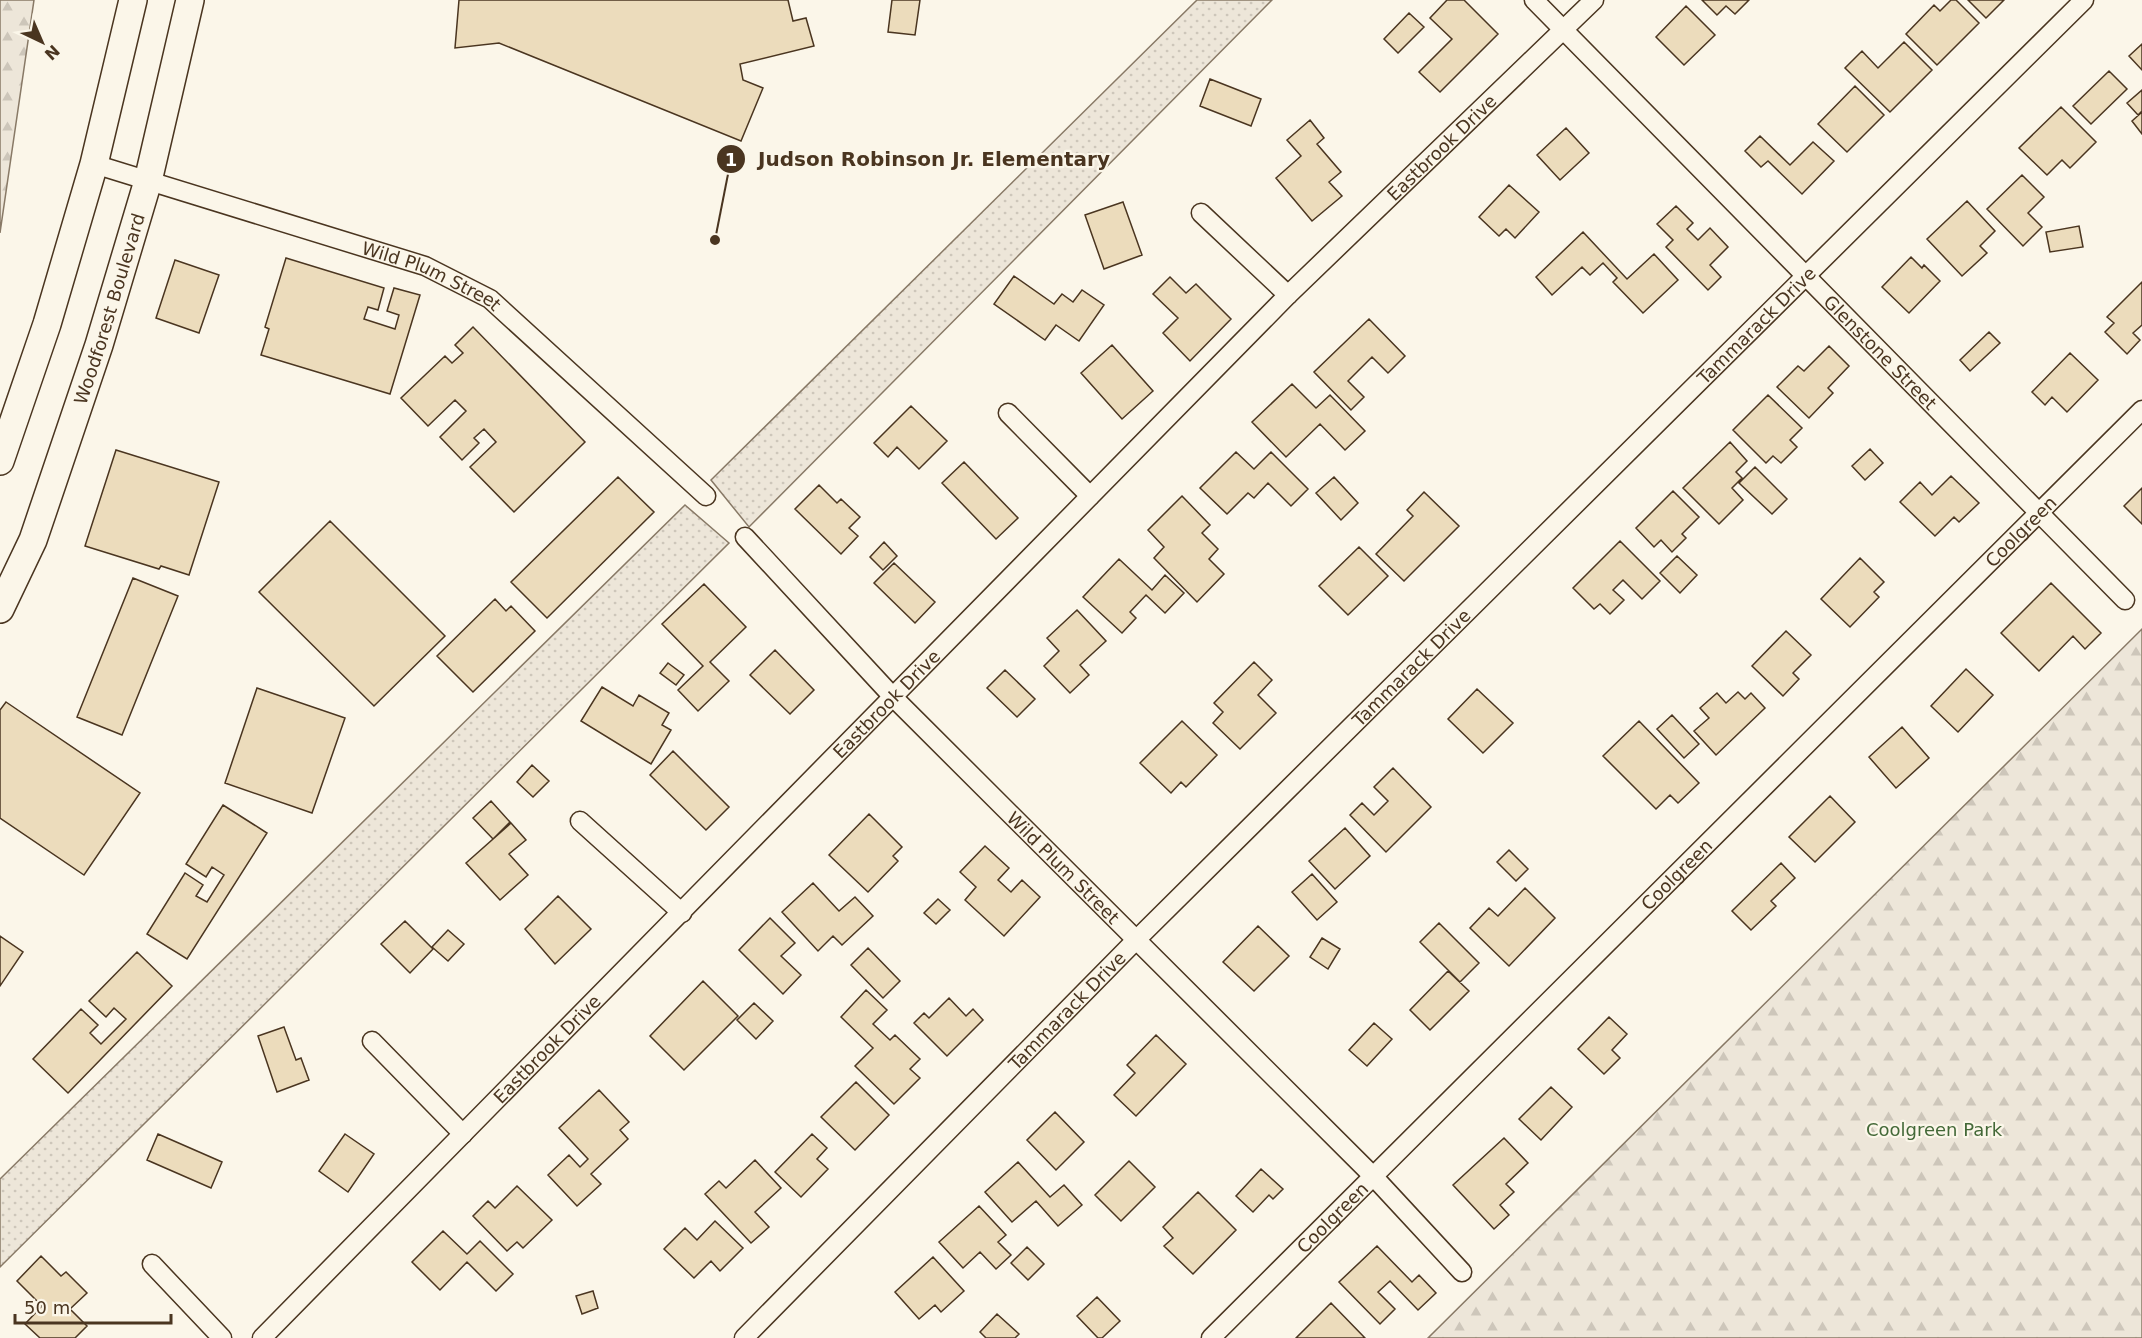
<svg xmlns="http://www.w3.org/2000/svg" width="2142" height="1338" viewBox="0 0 2142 1338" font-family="'DejaVu Sans',sans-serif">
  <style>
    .grass { fill: url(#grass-dots); stroke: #887966; stroke-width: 1.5 }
    .forest { fill: url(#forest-firs); stroke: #887966; stroke-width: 1.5 }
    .building { fill: #ecdcbc; stroke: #4a3520; stroke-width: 1.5 }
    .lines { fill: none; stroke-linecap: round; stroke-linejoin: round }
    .street-casing { stroke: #4a3520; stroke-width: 21 }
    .secondary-casing { stroke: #4a3520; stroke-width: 30 }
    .street { stroke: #fbf6e9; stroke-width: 18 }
    .secondary { stroke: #fbf6e9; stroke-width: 27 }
    .labels { text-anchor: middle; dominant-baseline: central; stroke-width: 4.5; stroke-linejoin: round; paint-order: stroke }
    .street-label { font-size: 18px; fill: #4a3520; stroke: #fbf6e9 }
    .park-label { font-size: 18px; fill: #436837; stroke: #fbf6e9 }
    .leader { fill: none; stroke: #4a3520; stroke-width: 2 }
    .callout-dot { fill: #4a3520; stroke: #fbf6e9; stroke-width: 2 }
    .mark-label { font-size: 18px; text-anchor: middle; font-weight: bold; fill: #fff }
    .callout-label { font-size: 20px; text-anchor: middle; font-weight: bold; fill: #4a3520; stroke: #fbf6e9; stroke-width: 4.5; stroke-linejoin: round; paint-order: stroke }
  </style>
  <defs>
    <pattern id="grass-dots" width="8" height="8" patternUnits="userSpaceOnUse" patternTransform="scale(1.5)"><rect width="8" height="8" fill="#ede6d9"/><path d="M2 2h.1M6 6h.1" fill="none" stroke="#cdc6ba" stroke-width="1.8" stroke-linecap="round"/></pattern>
    <pattern id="forest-firs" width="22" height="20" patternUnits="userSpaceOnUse" patternTransform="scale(1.5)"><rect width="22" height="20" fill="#ede6d9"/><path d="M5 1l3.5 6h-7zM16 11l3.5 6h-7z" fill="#cdc6ba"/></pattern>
  </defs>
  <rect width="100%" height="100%" fill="#fbf6e9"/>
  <path class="grass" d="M1197,0H1272L749,527L711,480Z
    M685,505L729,543L0,1267V1179Z"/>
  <path class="forest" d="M0,0H34L0,233Z
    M2142,629V1338H1428Z"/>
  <path class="building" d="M459,0H788L793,21L806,18L814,46L740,64L743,80L763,88L741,141L499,43L455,48Z
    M892,0H920L915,35L888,32Z
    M1447,0H1464L1498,34L1440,92L1419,72L1452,39L1430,18Z
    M1702,0H1749L1735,14L1726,6L1717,15Z
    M1951,0H1956L1979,23L1937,65L1906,34L1934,5L1940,11Z
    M1968,0H2004L1986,18Z
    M1686,6L1715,35L1684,65L1656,37Z
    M1409,13L1424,27L1398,53L1384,39Z
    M1904,42L1932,70L1890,112L1845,68L1862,51L1878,68Z
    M2142,44V70L2129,56Z
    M2109,71L2127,89L2091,124L2073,106Z
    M1210,79L1261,99L1251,126L1200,106Z
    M1855,86L1884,115L1847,152L1818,124Z
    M2142,90V111L2138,115L2127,103Z
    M2061,107L2096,142L2070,168L2062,160L2047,175L2019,148Z
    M2142,112V134L2132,121Z
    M1310,120L1324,138L1317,144L1341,172L1329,182L1342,196L1312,221L1276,178L1301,156L1287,140Z
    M1566,128L1589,153L1560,180L1537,155Z
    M1760,136L1790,165L1813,142L1834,161L1802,194L1768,161L1761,167L1745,151Z
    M2022,175L2044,197L2028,213L2042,227L2023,246L1987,209Z
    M1509,185L1539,212L1515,238L1506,229L1499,236L1479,217Z
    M1967,201L1995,231L1980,246L1987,253L1962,276L1927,239Z
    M1123,202L1142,255L1104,269L1085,215Z
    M1676,206L1693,223L1687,229L1698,240L1710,228L1728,247L1710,265L1721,277L1708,290L1666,247L1673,240L1657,224Z
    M2079,226L2083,247L2050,252L2046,232Z
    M1583,232L1627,279L1654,254L1678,280L1643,313L1613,282L1617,278L1603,263L1590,275L1582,267L1552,295L1536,277Z
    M1911,257L1922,268L1924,265L1940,281L1909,313L1882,287Z
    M286,258L384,288L378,310L368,307L364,319L395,329L399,315L387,311L394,288L420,295L390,394L261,355L269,329L265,327Z
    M175,260L219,275L199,333L156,318Z
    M1014,276L1054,304L1062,294L1073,302L1082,290L1104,305L1079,341L1056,325L1045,340L994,304Z
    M1170,277L1186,293L1196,284L1231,319L1190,361L1163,333L1178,318L1153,294Z
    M2142,282V325L2133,333L2140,340L2127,354L2105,332L2114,323L2107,317Z
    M1369,319L1405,356L1388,373L1372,357L1348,381L1364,397L1351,410L1314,372Z
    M473,327L585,442L514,512L470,467L496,442L484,429L474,438L479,443L462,460L440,437L466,411L455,400L428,426L401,398L445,356L452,363L463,353L455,345Z
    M1989,332L2000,343L1970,371L1960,360Z
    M1112,345L1153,391L1122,419L1081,373Z
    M1829,346L1849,366L1828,388L1833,393L1809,418L1777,387L1798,366L1804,371Z
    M2070,353L2098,380L2067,412L2052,397L2045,405L2032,392Z
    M1292,384L1316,408L1330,395L1365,431L1345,450L1320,424L1286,457L1252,422Z
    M1768,395L1802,428L1790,440L1797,447L1781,463L1773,456L1766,463L1733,430Z
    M911,406L947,441L919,469L897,447L888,457L874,443Z
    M1730,442L1747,461L1736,472L1742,478L1732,488L1743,500L1719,524L1683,488Z
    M1870,449L1883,463L1865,480L1852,466Z
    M116,450L219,482L189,575L161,566L159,569L85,546Z
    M1236,452L1254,469L1271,452L1308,489L1291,506L1268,483L1254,498L1248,493L1227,514L1200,488Z
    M964,462L1018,518L996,539L942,483Z
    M1755,467L1787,499L1772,514L1739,483Z
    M1951,476L1979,503L1959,522L1954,517L1935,536L1900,502L1920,482L1932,495Z
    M618,477L654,512L547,618L511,582Z
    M1334,477L1358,503L1341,520L1316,493Z
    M819,485L837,503L841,499L860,517L849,528L858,536L841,554L795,509Z
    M2142,488V524L2124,506Z
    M1673,491L1699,517L1682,534L1686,538L1672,552L1661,540L1654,547L1636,528Z
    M1424,492L1459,526L1404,581L1376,554L1413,516L1407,510Z
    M1182,496L1210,525L1202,533L1218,549L1209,559L1224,574L1197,602L1154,558L1164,547L1148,530Z
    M330,521L445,636L374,706L259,592Z
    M1620,541L1660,581L1642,599L1623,580L1613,590L1624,600L1610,614L1600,604L1594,609L1573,588Z
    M884,542L897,556L883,570L870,557Z
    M1359,547L1388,576L1348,615L1319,586Z
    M1677,556L1697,575L1680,593L1660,573Z
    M1860,558L1884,582L1874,592L1879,597L1850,627L1821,599Z
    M1119,559L1152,590L1165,575L1184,593L1165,613L1146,595L1130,612L1136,618L1122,633L1083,597Z
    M894,563L935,602L915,623L874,583Z
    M133,578L178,596L122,735L77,717Z
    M2051,583L2101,633L2085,649L2073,636L2039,671L2001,633Z
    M704,584L746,627L710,662L729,681L698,711L678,690L703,666L662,624Z
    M495,599L506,611L511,606L535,631L473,692L437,656Z
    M1077,610L1106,641L1080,665L1089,675L1070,693L1044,666L1059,651L1047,638Z
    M1786,631L1811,655L1793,673L1799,679L1783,696L1752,666Z
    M775,650L814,690L790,714L750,675Z
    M1254,662L1272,680L1258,695L1276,713L1240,749L1213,723L1223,712L1214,703Z
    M668,663L684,675L676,685L660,673Z
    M1966,669L1993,695L1958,732L1931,706Z
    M1005,670L1035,699L1017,717L987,688Z
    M602,687L633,706L639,695L669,713L662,725L671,730L651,764L581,721Z
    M257,688L345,718L312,813L225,783Z
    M1477,689L1513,723L1483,753L1448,719Z
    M1738,692L1745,699L1751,693L1765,708L1716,755L1694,731L1709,718L1700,708L1717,693L1726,703Z
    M6,702L140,793L84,875L0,818V710Z
    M1672,715L1699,744L1684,758L1657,729Z
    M1182,721L1217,755L1186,787L1181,782L1171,793L1140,763Z
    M1639,721L1699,783L1678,803L1670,795L1656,809L1603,756Z
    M1902,727L1929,758L1896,788L1869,757Z
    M673,751L729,807L706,830L650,775Z
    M532,765L549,781L533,797L517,782Z
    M1393,768L1431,807L1386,852L1350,815L1362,803L1374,815L1388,801L1374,787Z
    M1830,796L1855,822L1815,862L1789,837Z
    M491,801L510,822L493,839L473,818Z
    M223,805L267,833L187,959L147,934L185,873L203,885L196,896L207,902L224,875L212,867L206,877L186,864Z
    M869,814L902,847L893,856L898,861L868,892L829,855Z
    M511,823L526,840L509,854L528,875L500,900L466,863Z
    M1345,828L1370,856L1335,889L1309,861Z
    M985,846L1009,868L998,880L1011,892L1022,880L1040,897L1004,936L965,900L976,887L960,872Z
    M1509,850L1528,869L1516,881L1497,862Z
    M1781,863L1795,878L1771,901L1776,906L1751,930L1732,911Z
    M1312,874L1337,902L1317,920L1292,892Z
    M813,883L839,911L855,897L873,916L842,945L833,936L818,951L782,912Z
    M1525,888L1555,918L1509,966L1470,928L1489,908L1498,916Z
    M558,896L591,929L555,964L525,929Z
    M938,899L950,910L936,924L924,913Z
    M770,918L795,943L781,956L801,975L783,994L739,950Z
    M405,921L433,949L410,973L381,944Z
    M1439,923L1479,963L1460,982L1420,942Z
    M1258,926L1289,956L1254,991L1223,962Z
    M448,930L464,944L448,961L432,947Z
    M0,936L23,952L0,986Z
    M1322,938L1340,949L1328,969L1310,957Z
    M868,948L900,981L883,998L851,965Z
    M137,952L172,986L68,1093L33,1059L81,1009L98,1025L90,1033L101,1044L126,1019L114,1008L106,1017L89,1001Z
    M1448,971L1469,991L1430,1030L1410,1010Z
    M703,981L738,1016L684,1070L650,1036Z
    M866,990L887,1010L873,1024L890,1040L895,1035L920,1059L910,1069L920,1078L894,1104L855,1066L873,1048L841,1017Z
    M949,998L966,1016L973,1009L983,1020L947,1056L914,1023L924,1013L929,1018Z
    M754,1003L773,1021L756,1039L737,1020Z
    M1609,1017L1627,1034L1612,1050L1620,1058L1604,1074L1578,1049Z
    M1374,1023L1392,1039L1367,1066L1349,1050Z
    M284,1027L296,1060L301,1058L309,1080L277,1092L258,1036Z
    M1156,1035L1186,1064L1136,1116L1114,1095L1135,1073L1127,1065Z
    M856,1082L889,1115L855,1150L821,1117Z
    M1551,1087L1572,1107L1541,1140L1519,1119Z
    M599,1090L629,1122L620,1130L628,1139L591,1174L601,1184L577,1206L548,1175L569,1155L580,1167L588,1159L559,1128Z
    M1055,1112L1084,1142L1056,1170L1027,1140Z
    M158,1134L222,1162L211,1188L147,1160Z
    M345,1134L374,1154L348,1192L319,1171Z
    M812,1134L827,1148L817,1159L828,1169L801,1197L775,1172Z
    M1504,1138L1528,1163L1506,1184L1514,1192L1500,1205L1509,1215L1494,1229L1453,1185Z
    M755,1160L781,1188L755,1212L769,1227L751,1243L705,1194L719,1181L726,1188Z
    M1129,1161L1155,1187L1121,1221L1095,1195Z
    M1018,1162L1050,1197L1064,1185L1082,1205L1058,1226L1036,1201L1012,1222L985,1192Z
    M1261,1169L1283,1189L1273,1199L1269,1195L1253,1212L1236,1196Z
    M517,1186L552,1220L523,1248L517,1242L507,1251L473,1216L488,1201L495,1208Z
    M1198,1192L1236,1230L1193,1274L1164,1246L1173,1238L1163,1227Z
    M979,1206L1006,1235L998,1242L1011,1255L996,1269L980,1252L963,1268L939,1242Z
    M715,1221L743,1248L720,1271L711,1261L694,1278L664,1249L685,1228L697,1240Z
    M443,1231L467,1254L480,1241L513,1274L496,1291L467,1262L440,1290L412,1262Z
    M1377,1246L1412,1282L1419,1275L1436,1293L1418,1310L1390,1281L1378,1292L1395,1309L1380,1324L1339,1282Z
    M1027,1247L1044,1264L1028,1280L1011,1263Z
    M41,1256L61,1276L66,1272L87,1293L70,1309L87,1326L75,1338H40L25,1324L42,1306L17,1281Z
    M933,1257L964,1291L941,1312L935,1305L919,1319L895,1292Z
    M593,1291L598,1308L582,1314L576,1296Z
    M1097,1297L1120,1321L1102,1338H1098L1077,1316Z
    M1331,1303L1365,1338H1296Z
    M997,1314L1019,1334L1015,1338H986L980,1332Z"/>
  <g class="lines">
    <g class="street-casing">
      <g id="street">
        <path id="s1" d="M1534,0L2125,600"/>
        <path id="s2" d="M94,164L425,266L490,299L706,496"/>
        <path d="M1201,213L1288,295"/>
        <path d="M1008,413L1090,496"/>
        <path id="s3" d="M745,537L894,698L1373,1176L1462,1272"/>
        <path d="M580,821L682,913"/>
        <path d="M372,1041L463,1134"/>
        <path d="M152,1264L222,1338"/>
        <path id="s4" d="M262,1338L1288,295L1594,0"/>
        <path id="s5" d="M744,1338L1137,939L2084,0"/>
        <path id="s6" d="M1211,1338L2142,410"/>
      </g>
    </g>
    <g class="secondary-casing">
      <g id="secondary">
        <path d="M0,461L47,324L94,164L133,0"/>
        <path id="s7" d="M0,609L33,540L99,345L148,181L190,0"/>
      </g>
    </g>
    <use href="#street" class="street"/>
    <use href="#secondary" class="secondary"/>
  </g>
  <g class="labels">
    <g class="street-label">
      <text stroke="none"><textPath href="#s4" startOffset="1676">Eastbrook Drive</textPath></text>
      <text stroke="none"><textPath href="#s2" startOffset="356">Wild Plum Street</textPath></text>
      <text stroke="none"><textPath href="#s7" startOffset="320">Woodforest Boulevard</textPath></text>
      <text stroke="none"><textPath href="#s5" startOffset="1432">Tammarack Drive</textPath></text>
      <text stroke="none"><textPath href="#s1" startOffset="494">Glenstone Street</textPath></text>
      <text stroke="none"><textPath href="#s6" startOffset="1143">Coolgreen</textPath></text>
      <text stroke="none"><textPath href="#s5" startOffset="946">Tammarack Drive</textPath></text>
      <text stroke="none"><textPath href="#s4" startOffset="890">Eastbrook Drive</textPath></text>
      <text stroke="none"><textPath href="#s3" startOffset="459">Wild Plum Street</textPath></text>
      <text stroke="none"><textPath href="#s6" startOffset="657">Coolgreen</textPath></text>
      <text stroke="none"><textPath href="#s5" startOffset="460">Tammarack Drive</textPath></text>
      <text stroke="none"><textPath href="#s4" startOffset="406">Eastbrook Drive</textPath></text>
      <text stroke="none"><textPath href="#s6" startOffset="171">Coolgreen</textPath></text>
    </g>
    <g class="park-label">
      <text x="1934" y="1129">Coolgreen Park</text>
    </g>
  </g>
  <path class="leader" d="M715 240L731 159"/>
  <g class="callout-dot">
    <circle cx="715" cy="240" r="6"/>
    <circle cx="731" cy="159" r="15"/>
  </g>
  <g class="mark-label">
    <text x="731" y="166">1</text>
  </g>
  <g class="callout-label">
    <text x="934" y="166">Judson Robinson Jr. Elementary</text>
  </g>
  <g transform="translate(42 42) rotate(136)" stroke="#fbf6e9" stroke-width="4.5" paint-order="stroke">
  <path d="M0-4.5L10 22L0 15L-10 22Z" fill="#4a3520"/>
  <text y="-9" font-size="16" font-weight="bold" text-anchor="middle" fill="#4a3520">N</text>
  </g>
  <path d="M15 1314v9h156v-9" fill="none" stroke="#4a3520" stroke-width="3"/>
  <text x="24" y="1314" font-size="18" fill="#4a3520" stroke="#fbf6e9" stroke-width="4.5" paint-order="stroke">50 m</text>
</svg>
